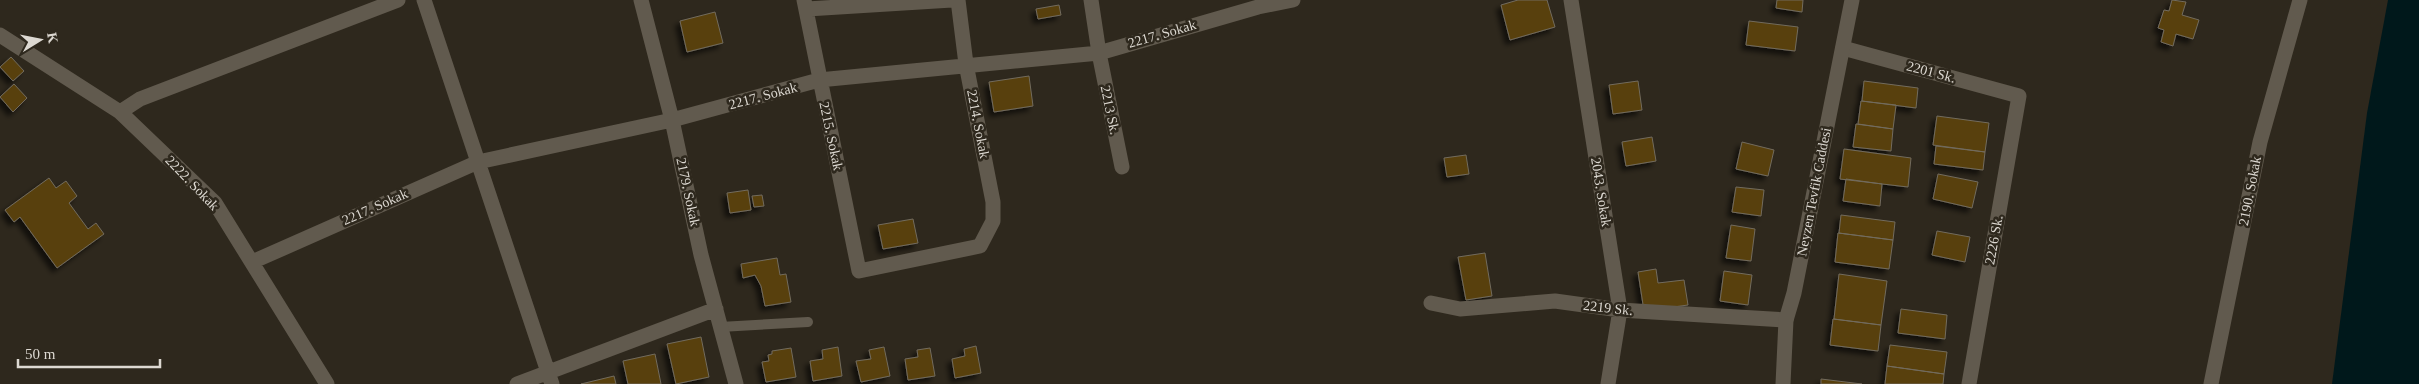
<svg xmlns="http://www.w3.org/2000/svg" width="2419" height="384" viewBox="0 0 2419 384" font-family="'Times New Roman',serif">
  <style>
    .water { fill: #00181b }
    .building { fill: #59410a; stroke: #726b5e; filter: url(#shadow) }
    .lines { fill: none; stroke-linecap: round; stroke-linejoin: round }
    .service { stroke: #615a4e; stroke-width: 10 }
    .minor { stroke: #615a4e; stroke-width: 15 }
    .tertiary { stroke: #615a4e; stroke-width: 15 }
    .labels { text-anchor: middle; dominant-baseline: central; stroke-width: 5; stroke-linejoin: round; paint-order: stroke }
    .street-label { font-size: 14px; fill: #ddd9d2; stroke: #2e281d }
  </style>
  <defs>
    <filter id="shadow"><feDropShadow dx="-4.5" dy="4.5" stdDeviation="2.5" flood-color="#0009"/></filter>
  </defs>
  <rect width="100%" height="100%" fill="#2e281d"/>
  <path class="water" d="M2388,0H2419V384H2332L2367,113Z"/>
  <path class="building" d="M1518,0H1547L1555,27L1510,40L1501,5Z
    M1777,0H1803L1802,12L1776,8Z
    M2172,0L2186,2L2182,15L2199,20L2193,39L2176,34L2173,46L2161,42L2164,30L2158,28L2164,10L2169,11Z
    M1059,5L1061,15L1038,19L1036,9Z
    M715,12L723,43L687,52L680,21Z
    M1749,21L1798,27L1795,51L1746,45Z
    M11,57L24,71L13,81L0,67Z
    M1029,76L1033,106L994,112L989,82Z
    M1638,81L1642,110L1613,114L1609,85Z
    M1864,81L1918,88L1916,108L1862,101Z
    M14,84L27,98L13,112L0,97Z
    M1861,101L1896,105L1893,129L1858,124Z
    M1937,116L1989,123L1985,152L1933,145Z
    M1856,124L1893,129L1891,151L1853,147Z
    M1652,137L1656,161L1626,166L1622,142Z
    M1742,142L1774,150L1768,176L1736,169Z
    M1936,146L1985,152L1983,170L1934,164Z
    M1844,149L1911,158L1908,187L1840,179Z
    M1466,155L1469,174L1447,177L1444,158Z
    M1938,174L1978,182L1972,208L1933,199Z
    M49,178L56,188L66,181L77,196L69,203L88,229L96,223L104,234L57,268L20,217L14,222L5,210Z
    M1846,179L1882,184L1880,206L1843,201Z
    M1736,187L1764,190L1761,216L1732,212Z
    M748,190L751,210L730,213L727,193Z
    M762,195L764,206L754,207L752,196Z
    M1841,215L1895,222L1893,240L1839,233Z
    M913,219L918,243L883,249L878,225Z
    M1731,225L1755,229L1751,261L1726,258Z
    M1937,231L1970,237L1965,262L1932,255Z
    M1838,233L1893,240L1889,269L1835,262Z
    M1485,253L1492,296L1466,300L1458,257Z
    M777,258L780,275L786,274L791,302L765,306L761,286L755,275L743,278L741,264Z
    M1656,269L1658,283L1684,280L1688,305L1644,311L1638,272Z
    M1724,271L1752,275L1748,305L1720,301Z
    M1839,274L1887,281L1881,325L1834,319Z
    M1901,309L1947,315L1945,339L1898,333Z
    M1833,319L1881,325L1878,351L1830,345Z
    M701,337L709,377L676,384L667,344Z
    M1890,345L1947,352L1944,374L1887,366Z
    M976,346L981,373L955,378L952,359L965,356L964,349Z
    M838,347L842,376L813,381L810,361L823,359L822,350Z
    M884,347L890,376L861,382L856,361L871,359L869,350Z
    M791,348L796,377L766,382L762,362L769,361L768,355L772,354V351Z
    M930,348L935,376L908,380L905,359L918,357L917,350Z
    M655,354L661,384H628L623,361Z
    M1887,366L1944,374L1943,384H1885Z
    M614,376L616,384H581Z
    M1821,379L1862,384H1821Z"/>
  <g class="lines">
    <path class="service" d="M720,327L808,322"/>
    <path class="minor" d="M424,0L552,384
      M641,0L672,120L701,255L736,384
      M804,0L859,271L980,246L993,221V202L966,64L958,0
      M1091,0L1099,53L1122,167
      M1571,0L1620,310L1608,384
      M807,9L952,0
      M0,35L120,112L215,203L327,384
      M1843,48L2019,96L1969,384
      M120,112L140,99L398,0
      M252,262L478,162L672,120L819,80L1099,53L1258,7L1293,0
      M1431,303L1460,309L1555,301L1620,310L1786,320
      M517,384L716,309
      M2211,384L2260,142L2300,0"/>
    <path class="tertiary" d="M1783,384L1786,320L1794,293L1852,0"/>
  </g>
  <g class="labels">
    <g class="street-label">
      <text transform="translate(1162 34) rotate(-16)">2217. Sokak</text>
      <text transform="translate(1931 72) rotate(15)">2201 Sk.</text>
      <text transform="translate(763 96) rotate(-15)">2217. Sokak</text>
      <text transform="translate(1110 110) rotate(78)">2213 Sk.</text>
      <text transform="translate(978 124) rotate(79)">2214. Sokak</text>
      <text transform="translate(831 136) rotate(78)">2215. Sokak</text>
      <text transform="translate(192 183) rotate(46)">2222. Sokak</text>
      <text transform="translate(2250 191) rotate(-79)">2190. Sokak</text>
      <text transform="translate(688 192) rotate(78)">2179. Sokak</text>
      <text transform="translate(1601 192) rotate(81)">2043. Sokak</text>
      <text transform="translate(1814 192) rotate(-79)">Neyzen Tevfik Caddesi</text>
      <text transform="translate(375 207) rotate(-24)">2217. Sokak</text>
      <text transform="translate(1994 240) rotate(-80)">2226 Sk.</text>
      <text transform="translate(1608 308) rotate(6)">2219 Sk.</text>
    </g>
  </g>
  <g transform="translate(40 40) rotate(80)" stroke="#2e281d" stroke-width="4" paint-order="stroke">
  <path d="M0-4L9 19L0 12L-9 19Z" fill="#ddd9d2"/>
  <text y="-8" font-size="14" font-weight="bold" text-anchor="middle" fill="#ddd9d2">K</text>
  </g>
  <path d="M18 359v8h142v-8" fill="none" stroke="#ddd9d2" stroke-width="2.5"/>
  <text x="25" y="359" font-size="15" fill="#ddd9d2" stroke="#2e281d" stroke-width="4" paint-order="stroke">50 m</text>
</svg>
